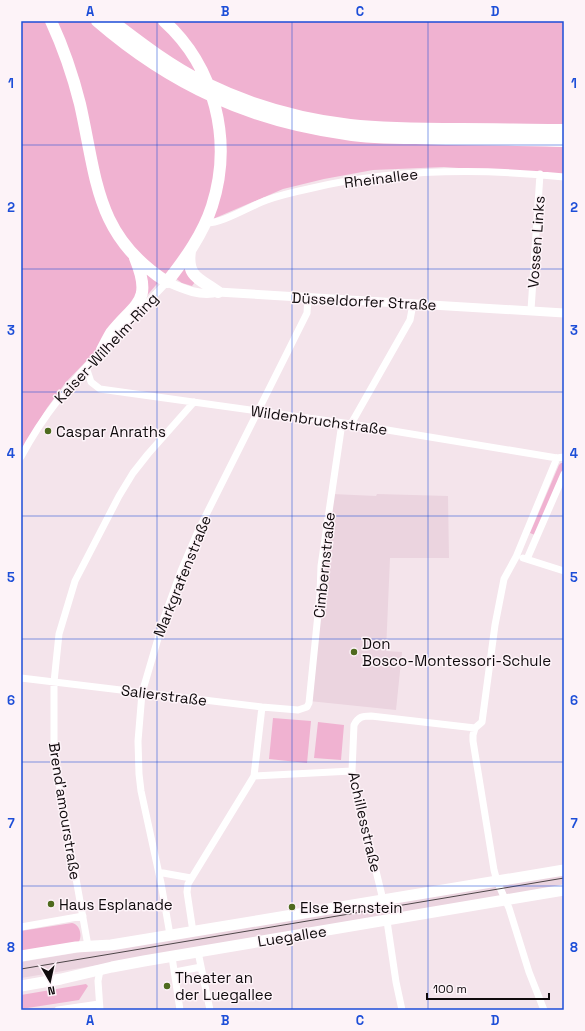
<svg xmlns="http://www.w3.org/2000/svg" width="585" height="1031" viewBox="0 0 585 1031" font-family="'Space Grotesk',sans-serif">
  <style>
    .built { fill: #ebd4df }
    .green { fill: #f0b2d1 }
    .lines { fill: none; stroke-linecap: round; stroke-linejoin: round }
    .minor { stroke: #fff; stroke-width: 7 }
    .tertiary { stroke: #fff; stroke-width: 9 }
    .secondary { stroke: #fff; stroke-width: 11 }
    .trunk { stroke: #fff; stroke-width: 12 }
    .tram { stroke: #4e4649; stroke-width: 1 }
    .grid { fill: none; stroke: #1d4ed8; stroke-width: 1; stroke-opacity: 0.55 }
    .poi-dot { fill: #4e6a1e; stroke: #fdf3f8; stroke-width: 1.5 }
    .labels { text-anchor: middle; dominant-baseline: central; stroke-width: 3; stroke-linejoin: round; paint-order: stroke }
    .street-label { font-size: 15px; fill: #0f0a0c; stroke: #fdf3f8 }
    .poi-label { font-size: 15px; fill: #0f0a0c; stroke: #fdf3f8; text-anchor: start }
    .neatline { fill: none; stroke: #1d4ed8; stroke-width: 1.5 }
    .grid-label { font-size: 13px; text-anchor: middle; font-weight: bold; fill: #1d4ed8 }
  </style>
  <rect width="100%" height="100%" fill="#f4e4eb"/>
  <path class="built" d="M332,494L376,496L377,494L448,496L449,558H390L386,651L402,652L396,710L309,701Z
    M564,872V887L21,978V962Z"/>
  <path class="green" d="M21,21H564V175L444,167L373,170L324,179L283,189L199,225L186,250L126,320L66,382L47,408L21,450Z
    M184,266L195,282L192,286L182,283L175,278Z
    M561,463H564V470L535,535L530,533L559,465Z
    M273,718L311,721L307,763L269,759Z
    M318,722L344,725L341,760L314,758Z
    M72,923C80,924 83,937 78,943L21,951V931Z
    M86,984L88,986L79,1000L21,1009V995Z"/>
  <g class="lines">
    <path class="minor" d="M205,223C222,224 250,206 267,200C280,195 294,192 308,189C392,169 479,168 564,177
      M531,310L540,174
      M111,341L167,282
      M86,367L91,382L100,389L351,424L557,458L564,457
      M351,424L410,320L413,304
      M21,457C43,415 71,382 104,348
      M523,558L564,571
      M527,559L564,474
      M21,678L262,707L298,710L307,707L309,703L320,594L321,566L342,423
      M254,776L352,771
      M159,873H163L191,878
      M383,900L352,771L354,725C358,717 362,716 371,716L475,728
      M387,921L396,982L402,1010
      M21,927L83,916
      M193,932L187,892L188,884L254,776L262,707
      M170,935L161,883L141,791L139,774L138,741L142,693L164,618L181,571L199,529L307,313L308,298
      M88,946L54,755V682L59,634L75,581L119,496L133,473L148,454L194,402
      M198,952L210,1010
      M172,957L180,1010
      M175,972L201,967
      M58,1010L99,1004
      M100,1010L98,981L100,970
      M544,1010L529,972L509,908L497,881L494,870L473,741V735L475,728L482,722L495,625L504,579L516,557L557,458"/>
    <path class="tertiary" d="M167,282C183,289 201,297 218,292L564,313"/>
    <path class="secondary" d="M21,956L76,947L111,945L564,870
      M21,986L61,979L112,967L144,961L564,890"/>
    <path class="trunk" d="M51,21C63,47 73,76 80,104C97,179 95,236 167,282C185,259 203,234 212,206C233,141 215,67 164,21
      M97,21C171,85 250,121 346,134C369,138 393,138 416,138C465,140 515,139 564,141
      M112,21C142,44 172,67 205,83C250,105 300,119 350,125C387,129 424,129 461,129C496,129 530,130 564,130
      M190,251C186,278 201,279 218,292
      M102,350C105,344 108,338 111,333C136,302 153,302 135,258"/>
    <path class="tram" d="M21,969L564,878"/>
  </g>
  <path class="grid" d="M157,21V1010M292,21V1010M428,21V1010M21,145H564M21,269H564M21,392H564M21,516H564M21,639H564M21,762H564M21,886H564"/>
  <g class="poi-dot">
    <circle cx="48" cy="431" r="4"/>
    <circle cx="354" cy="652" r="4"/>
    <circle cx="51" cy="904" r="4"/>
    <circle cx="292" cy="907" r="4"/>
    <circle cx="167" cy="986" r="4"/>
  </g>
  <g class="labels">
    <g class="street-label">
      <text transform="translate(381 178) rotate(-7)">Rheinallee</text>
      <text transform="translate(536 242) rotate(-86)">Vossen Links</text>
      <text transform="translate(364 301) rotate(3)">Düsseldorfer Straße</text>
      <text transform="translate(106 348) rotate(-47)">Kaiser-Wilhelm-Ring</text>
      <text transform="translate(319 420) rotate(8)">Wildenbruchstraße</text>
      <text transform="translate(324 565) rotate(-84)">Cimbernstraße</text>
      <text transform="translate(182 576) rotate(-68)">Markgrafenstraße</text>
      <text transform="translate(164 695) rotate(7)">Salierstraße</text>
      <text transform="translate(65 811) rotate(81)">Brend'amourstraße</text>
      <text transform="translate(365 822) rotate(77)">Achillesstraße</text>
      <text transform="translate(292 936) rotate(-9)">Luegallee</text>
    </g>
    <g class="poi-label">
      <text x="56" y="431">Caspar Anraths</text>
      <text x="362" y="643">Don<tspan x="362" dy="17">Bosco-Montessori-Schule</tspan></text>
      <text x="59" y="904">Haus Esplanade</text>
      <text x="300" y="907">Else Bernstein</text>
      <text x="175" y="977">Theater an<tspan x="175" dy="17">der Luegallee</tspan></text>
    </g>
  </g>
  <rect width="585" height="1031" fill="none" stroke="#fdf3f8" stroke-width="44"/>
  <g transform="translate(50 981) rotate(171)" stroke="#fdf3f8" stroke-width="3" paint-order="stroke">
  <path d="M0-3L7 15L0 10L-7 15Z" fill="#0f0a0c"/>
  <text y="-6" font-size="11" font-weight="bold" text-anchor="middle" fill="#0f0a0c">N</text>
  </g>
  <path d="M427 993v6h122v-6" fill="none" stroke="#0f0a0c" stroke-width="2"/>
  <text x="433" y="993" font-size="12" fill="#0f0a0c" stroke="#fdf3f8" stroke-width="3" paint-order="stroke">100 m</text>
  <rect x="22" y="22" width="541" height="987" class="neatline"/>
  <g class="grid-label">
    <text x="90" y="16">A</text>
    <text x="225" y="16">B</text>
    <text x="360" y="16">C</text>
    <text x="495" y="16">D</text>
    <text x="11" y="88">1</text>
    <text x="574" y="88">1</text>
    <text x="11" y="212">2</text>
    <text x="574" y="212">2</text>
    <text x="11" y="335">3</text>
    <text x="574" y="335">3</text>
    <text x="11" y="458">4</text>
    <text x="574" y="458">4</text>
    <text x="11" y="582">5</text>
    <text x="574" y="582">5</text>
    <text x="11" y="705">6</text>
    <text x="574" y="705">6</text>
    <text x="11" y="828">7</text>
    <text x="574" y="828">7</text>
    <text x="11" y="952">8</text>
    <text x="574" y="952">8</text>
    <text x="90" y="1025">A</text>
    <text x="225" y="1025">B</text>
    <text x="360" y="1025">C</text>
    <text x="495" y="1025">D</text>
  </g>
</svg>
